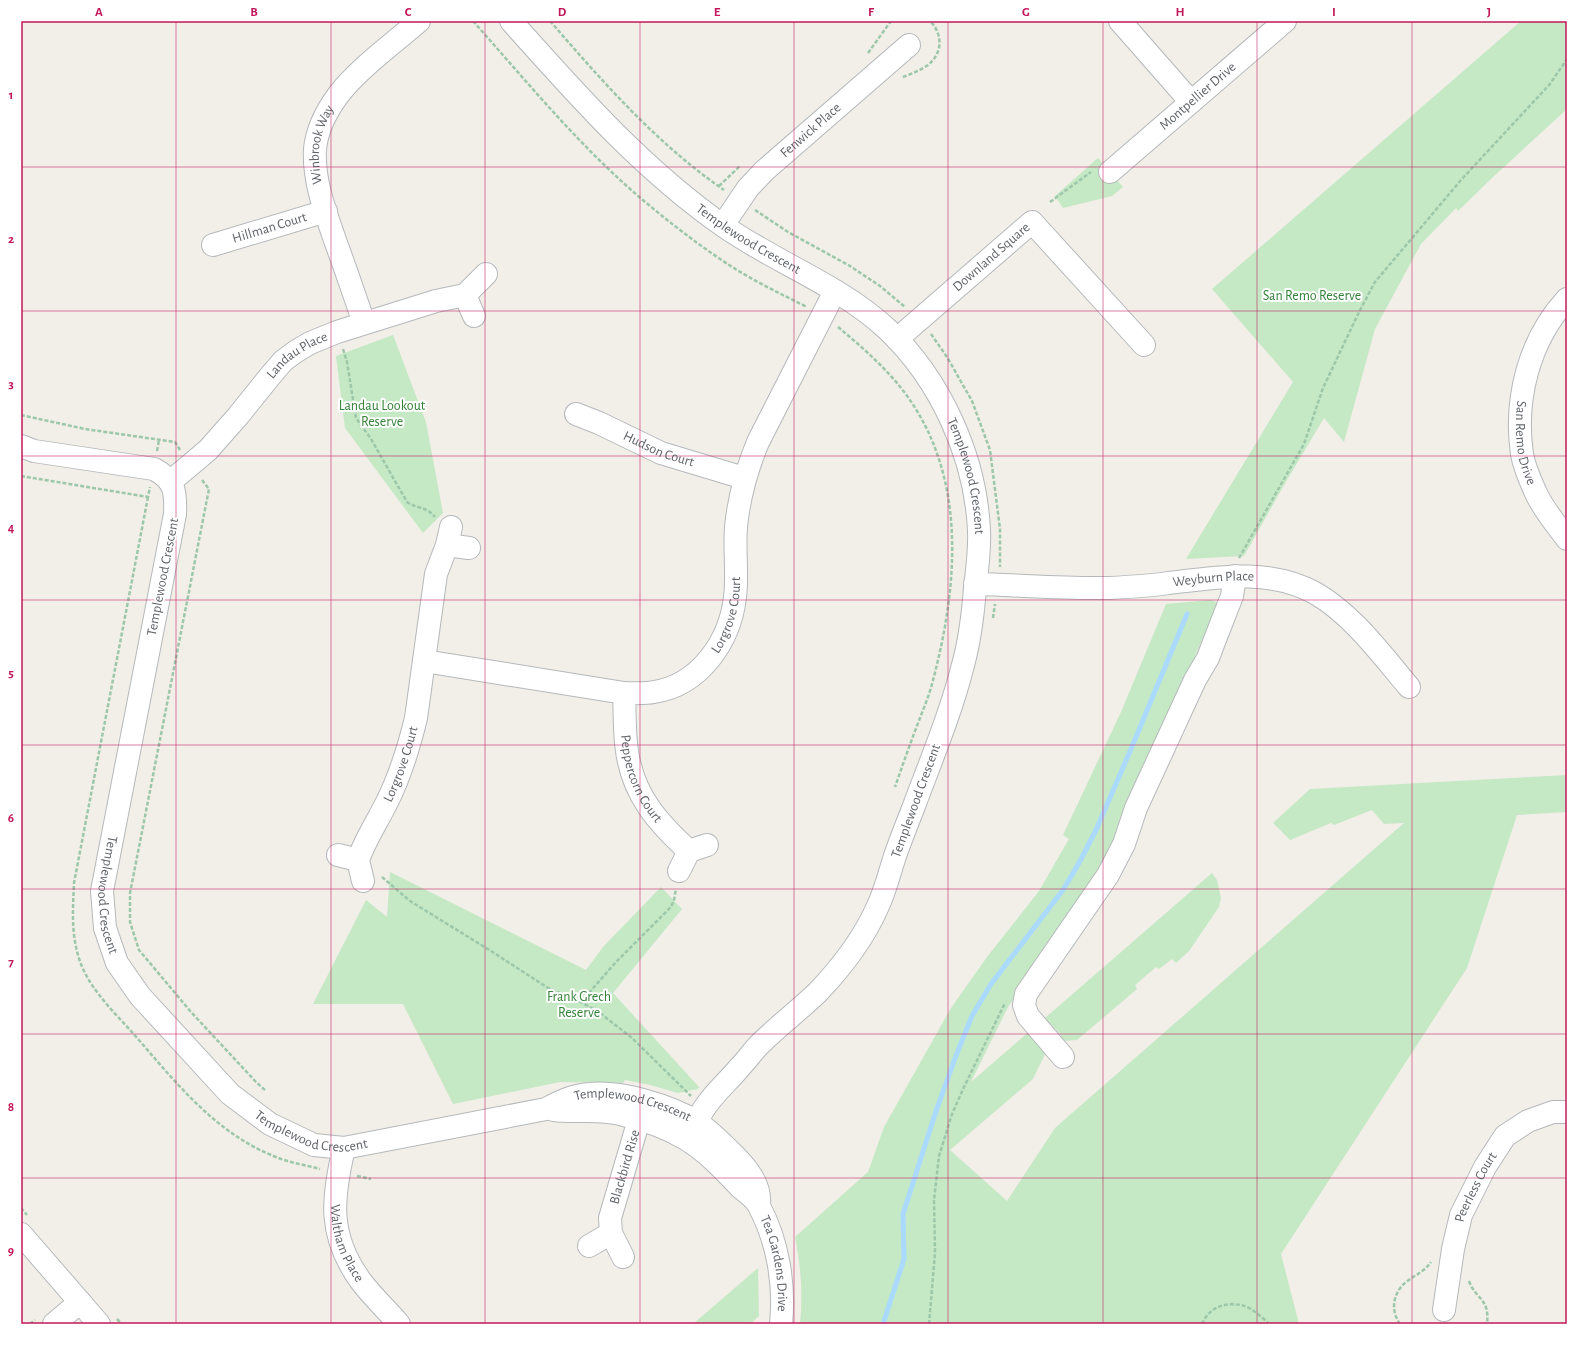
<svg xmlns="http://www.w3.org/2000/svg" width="1588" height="1345" viewBox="0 0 1588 1345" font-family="'Alegreya Sans',sans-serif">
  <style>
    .green { fill: #c5e8c5 }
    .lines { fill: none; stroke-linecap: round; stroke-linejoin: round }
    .stream { stroke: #aadaff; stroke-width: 5 }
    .minor-casing { stroke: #b5b8bc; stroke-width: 24 }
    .path { stroke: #9cc7a9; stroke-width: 2.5; stroke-dasharray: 4 2; stroke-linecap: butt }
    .minor { stroke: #fff; stroke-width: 22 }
    .grid { fill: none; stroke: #c2185b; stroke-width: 1; stroke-opacity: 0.55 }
    .labels { text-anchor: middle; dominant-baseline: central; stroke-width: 4; stroke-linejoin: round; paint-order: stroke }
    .street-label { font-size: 14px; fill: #5f6368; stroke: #fff }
    .park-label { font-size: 14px; fill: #348238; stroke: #fff }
    .neatline { fill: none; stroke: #c2185b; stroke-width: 1.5 }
    .grid-label { font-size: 13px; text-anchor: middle; font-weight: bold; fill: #c2185b }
  </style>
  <rect width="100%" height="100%" fill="#f1efe8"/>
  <path class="green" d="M1521,21H1567V109L1492,178L1458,211L1456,208L1421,244L1375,329L1344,442L1324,418L1284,485L1244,556L1186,559L1293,382L1212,289Z
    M1098,158L1123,187L1112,196L1063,208L1055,196Z
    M393,335L426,422L443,513L423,533L345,428L336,356Z
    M1211,600L1218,603L1103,869L1008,1007L971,1082L1031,1030L1046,1052L1033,1079L950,1150L1007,1201L1055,1128L1404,823L1384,824L1372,810L1334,825L1331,823L1290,840L1273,823L1310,789L1567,775V812L1517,815L1467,968L1281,1254L1299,1324H800C803,1295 801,1266 795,1237L868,1172L884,1127L951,1008L987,957L1039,891L1069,839L1063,835L1121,712L1166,604Z
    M390,872L586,970L603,947L661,887L682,909L613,993L699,1087L698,1089L678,1093L650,1085L625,1080L623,1083L560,1082L453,1104L403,1004H313L366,900L387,917Z
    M1212,873L1217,880L1221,898L1219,907L1189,951L1176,963L1172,959L1159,969L1156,967L1135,985L1137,989L1077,1040L1061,1041L1059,1038L1061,1035L1045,1018Z
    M758,1268L759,1316L750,1324H693Z"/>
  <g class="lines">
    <path class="stream" d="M883,1324L904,1259L903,1214L936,1111L957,1053L972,1016L991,984L1063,890L1079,863L1096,830L1131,749L1187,614"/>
    <g class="minor-casing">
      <g id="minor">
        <path id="s1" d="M511,21C577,95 643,170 725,227C777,263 841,286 887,329C941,380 976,458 979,531C980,550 977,570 975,588C973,614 970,640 963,665C951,713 931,760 914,806C907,824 900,841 894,859C889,875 885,891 878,906C864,938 841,968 817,993C798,1011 777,1027 759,1045C752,1052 747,1060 740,1067C726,1084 705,1101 697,1122C694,1128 694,1137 693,1143"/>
        <path d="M1120,21L1191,102"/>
        <path id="s2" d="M1110,172L1285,21"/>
        <path id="s3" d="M723,225L748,188L764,171L909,45"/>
        <path id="s4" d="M213,245L326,211"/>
        <path d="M465,295L474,316"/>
        <path id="s5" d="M1567,299C1529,340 1514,399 1522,454C1524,466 1530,480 1535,491C1542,508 1556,524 1567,539"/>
        <path id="s6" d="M364,323C355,297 346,270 336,243C326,214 313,181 315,149C317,129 327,110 339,94C358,69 394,43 419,21"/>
        <path id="s7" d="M897,339L1032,222L1144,345"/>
        <path id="s8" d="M576,414L599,423L661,453L744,478"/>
        <path id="s9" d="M21,446L34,451L154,469C175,480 176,492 175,514L102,891L105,928L117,963L140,996L230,1094L270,1124L314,1145L344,1148L546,1109C559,1102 573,1095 589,1094C622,1091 669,1105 697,1122C710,1131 722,1143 734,1155C747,1168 761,1185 759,1204"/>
        <path id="s10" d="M170,482L208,450L238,416L271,375L283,361L295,352L310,343L337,332L436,301L465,295L486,274"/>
        <path d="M447,545L469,548"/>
        <path id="s11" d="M975,584C1020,585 1064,589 1109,588C1129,587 1149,586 1169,583C1218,577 1270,568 1315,593C1353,615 1381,654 1409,687"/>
        <path id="s12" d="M424,661L624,693C634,693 644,694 654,692C700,685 730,641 735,597C738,574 734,550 736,527C739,496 746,471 758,442L835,291"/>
        <path id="s13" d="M624,693C625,712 624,732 627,751C633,795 658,823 689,851"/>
        <path d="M338,855L358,860"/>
        <path d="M679,871L689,851L707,845"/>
        <path id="s14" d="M363,881L358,860C365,840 377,822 387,802C400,776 409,747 416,718L436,574L447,545L451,527"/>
        <path d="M1063,1057L1028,1016L1024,1005L1026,994L1108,875L1124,844L1136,808L1195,680L1208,658L1214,642L1232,596L1235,576"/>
        <path id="s15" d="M554,1110C576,1113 598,1108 620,1114C642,1119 666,1127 686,1139C706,1151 724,1170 740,1187C746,1192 756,1199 759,1206C778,1242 785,1284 781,1324"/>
        <path id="s16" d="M344,1148C332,1199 328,1235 360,1280C371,1295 386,1309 399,1324"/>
        <path d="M21,1234L99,1324"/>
        <path d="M589,1246L611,1233"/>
        <path id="s17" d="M623,1257L611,1233L610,1218L643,1106"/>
        <path id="s18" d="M1444,1310L1453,1249L1461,1215L1485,1167L1505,1136L1528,1121L1553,1112H1567"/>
        <path d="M54,1324L80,1302"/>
      </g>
    </g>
    <path class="path" d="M473,21C528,83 581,148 644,201C674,226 705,250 737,270C760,284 783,295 807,307
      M550,21C603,82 657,144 724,190
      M868,53L891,21
      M903,77C911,74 921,70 928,65C943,53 943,34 930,21
      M719,186L740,166
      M1050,202L1091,172
      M755,210L788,232L850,266L880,286L905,307
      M838,327C862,347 886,368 905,393C968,478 958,587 932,684C929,696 924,707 920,718C911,741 903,764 895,787
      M931,334L947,357L972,401L990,450L1000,529V567
      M343,349L347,362L356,418L371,439L407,502C417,509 426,506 435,517
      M21,415L85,429L175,442L180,450
      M157,451L159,440
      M21,476L148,497L150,487
      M202,480L209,489L130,893V922L139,950L191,1012L256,1082L266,1091
      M148,497L74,883C73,907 71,931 78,955C86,985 111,1009 131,1031C174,1080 214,1133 276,1157C290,1163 306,1165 320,1169
      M1239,558L1304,444L1323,388L1360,310L1375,282L1461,180L1550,84L1567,59
      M993,618L995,604
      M382,877L410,901L491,951L548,988L581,1002L600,1013L632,1038L691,1096
      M581,1002L616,962L671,907L674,900L676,889
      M357,1176L371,1179
      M21,1208L27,1215
      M1469,1281C1476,1300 1490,1298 1487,1324
      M117,1319L122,1324
      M30,1324L35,1320
      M929,1324L935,1253L934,1200L939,1156L952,1114L964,1087L1005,1003
      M1202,1324C1209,1308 1223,1302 1241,1305C1251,1307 1262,1317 1269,1324
      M1400,1324C1390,1310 1393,1293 1406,1282C1415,1275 1424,1272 1431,1262"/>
    <use href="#minor" class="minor"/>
  </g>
  <path class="grid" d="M176,21V1324M331,21V1324M485,21V1324M640,21V1324M794,21V1324M948,21V1324M1103,21V1324M1257,21V1324M1412,21V1324M21,167H1567M21,311H1567M21,456H1567M21,600H1567M21,745H1567M21,889H1567M21,1034H1567M21,1178H1567"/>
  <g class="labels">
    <g class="street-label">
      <text stroke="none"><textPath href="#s2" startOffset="116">Montpellier Drive</textPath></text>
      <text stroke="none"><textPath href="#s3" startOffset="130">Fenwick Place</textPath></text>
      <text stroke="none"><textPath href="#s6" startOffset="187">Winbrook Way</textPath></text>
      <text stroke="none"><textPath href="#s4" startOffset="59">Hillman Court</textPath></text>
      <text stroke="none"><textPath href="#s1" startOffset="324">Templewood Crescent</textPath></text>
      <text stroke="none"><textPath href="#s7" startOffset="125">Downland Square</textPath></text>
      <text stroke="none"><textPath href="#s10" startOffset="181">Landau Place</textPath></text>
      <text stroke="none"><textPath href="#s5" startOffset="156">San Remo Drive</textPath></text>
      <text stroke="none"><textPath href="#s8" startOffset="90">Hudson Court</textPath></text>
      <text stroke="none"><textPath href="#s1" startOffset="660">Templewood Crescent</textPath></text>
      <text transform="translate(163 577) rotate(-79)">Templewood Crescent</text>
      <text stroke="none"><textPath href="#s11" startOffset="239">Weyburn Place</textPath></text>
      <text stroke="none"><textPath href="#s12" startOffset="347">Lorgrove Court</textPath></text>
      <text stroke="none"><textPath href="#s14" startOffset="127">Lorgrove Court</textPath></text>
      <text stroke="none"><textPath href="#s13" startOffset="89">Peppercorn Court</textPath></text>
      <text transform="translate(916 801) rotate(-70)">Templewood Crescent</text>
      <text stroke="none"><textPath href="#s9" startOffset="577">Templewood Crescent</textPath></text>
      <text stroke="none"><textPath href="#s9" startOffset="1246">Templewood Crescent</textPath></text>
      <text stroke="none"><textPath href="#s9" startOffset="913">Templewood Crescent</textPath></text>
      <text stroke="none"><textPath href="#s17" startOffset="95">Blackbird Rise</textPath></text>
      <text stroke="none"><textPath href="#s18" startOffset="128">Peerless Court</textPath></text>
      <text stroke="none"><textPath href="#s16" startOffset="98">Waltham Place</textPath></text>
      <text stroke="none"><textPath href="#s15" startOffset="297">Tea Gardens Drive</textPath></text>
    </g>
    <g class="park-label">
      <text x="1312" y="296">San Remo Reserve</text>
      <text x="382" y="406">Landau Lookout<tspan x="382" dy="16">Reserve</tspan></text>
      <text x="579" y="997">Frank Grech<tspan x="579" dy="16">Reserve</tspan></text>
    </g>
  </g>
  <rect width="1588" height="1345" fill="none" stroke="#ffffff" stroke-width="44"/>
  <rect x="22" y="22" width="1544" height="1301" class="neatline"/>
  <g class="grid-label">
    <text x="99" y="16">A</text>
    <text x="254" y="16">B</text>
    <text x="408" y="16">C</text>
    <text x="562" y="16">D</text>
    <text x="717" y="16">E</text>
    <text x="871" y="16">F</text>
    <text x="1026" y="16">G</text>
    <text x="1180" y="16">H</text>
    <text x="1334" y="16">I</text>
    <text x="1489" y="16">J</text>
    <text x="11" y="99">1</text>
    <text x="11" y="243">2</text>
    <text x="11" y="388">3</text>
    <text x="11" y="532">4</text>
    <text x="11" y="677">5</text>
    <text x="11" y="822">6</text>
    <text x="11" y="966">7</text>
    <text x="11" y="1111">8</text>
    <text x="11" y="1255">9</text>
  </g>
</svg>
